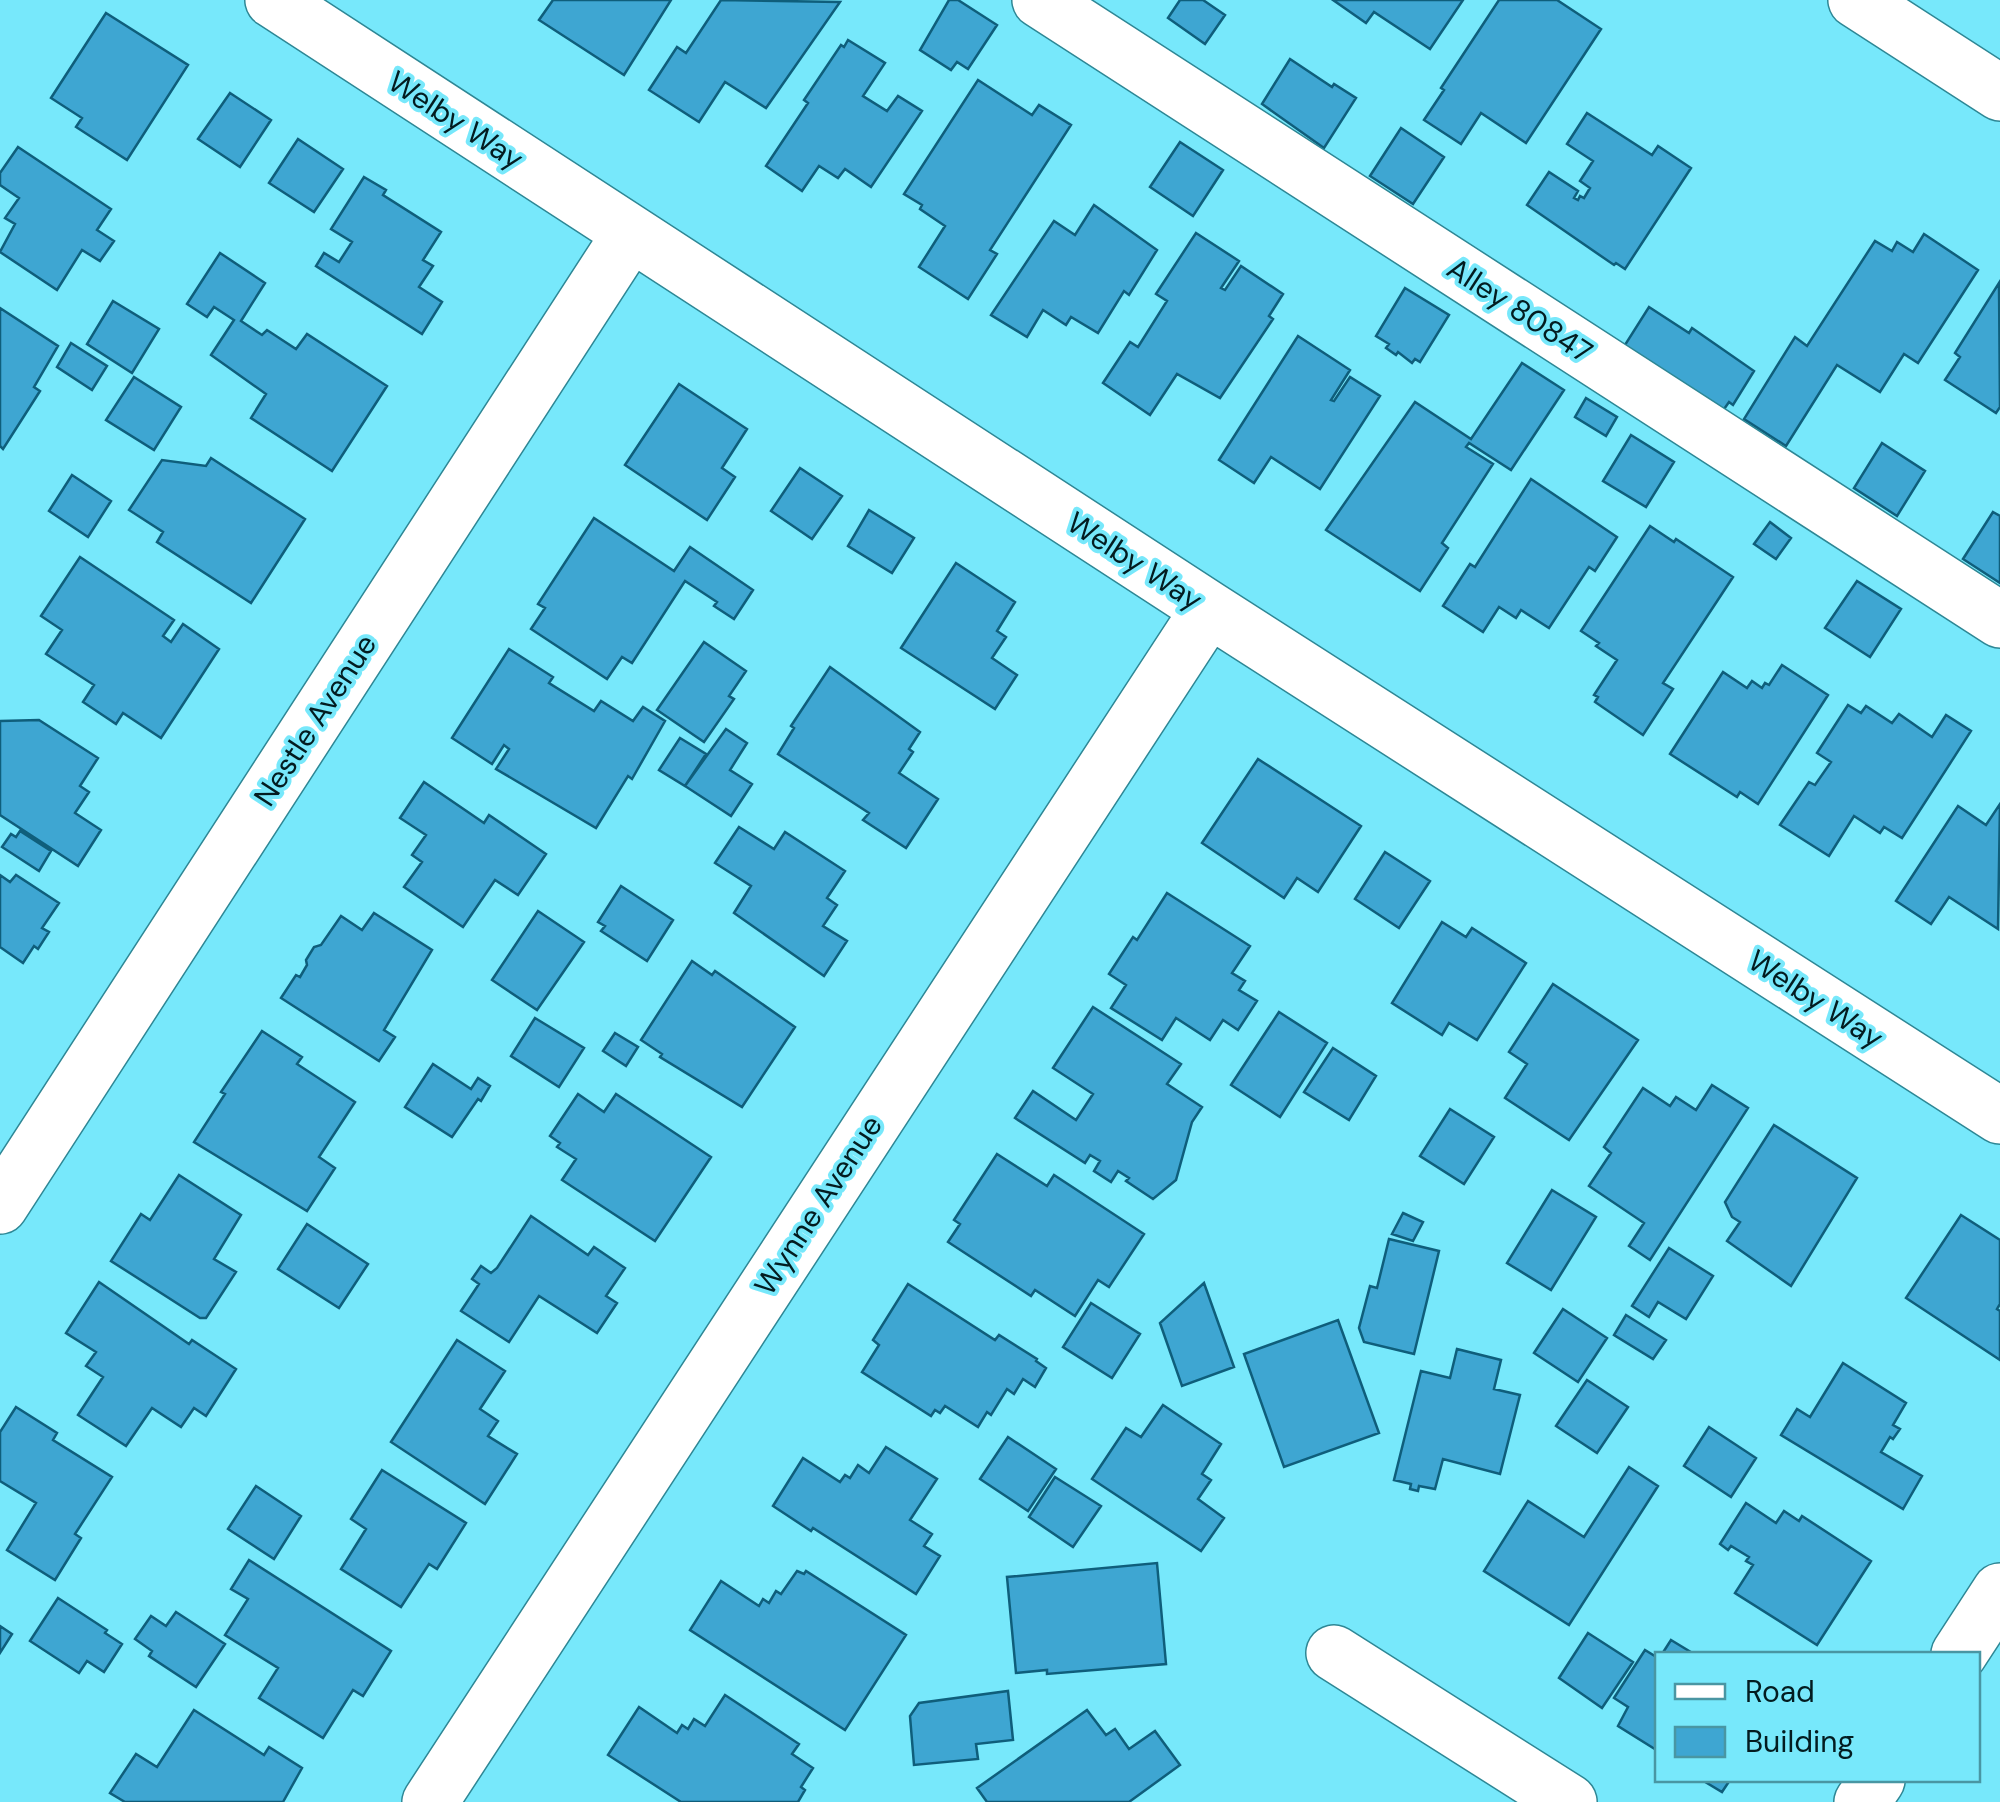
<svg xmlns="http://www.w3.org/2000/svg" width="2000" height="1802" viewBox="0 0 2000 1802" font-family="'DM Sans',sans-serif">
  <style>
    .building { fill: #3ea6d2; stroke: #0f5e7b; stroke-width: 2.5 }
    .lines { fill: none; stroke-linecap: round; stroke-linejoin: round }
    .minor-casing { stroke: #2e8795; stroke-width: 58 }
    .major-casing { stroke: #2e8795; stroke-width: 58 }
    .minor { stroke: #fff; stroke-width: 55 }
    .major { stroke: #fff; stroke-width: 55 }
    .labels { text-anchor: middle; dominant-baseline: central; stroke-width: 8; stroke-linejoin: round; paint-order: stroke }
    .street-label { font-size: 30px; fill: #031c20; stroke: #77e8fb }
  </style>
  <rect width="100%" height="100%" fill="#77e8fb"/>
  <path class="building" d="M553,0H671L624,75L539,20Z
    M721,0L840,2L766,108L725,82L699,122L649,90L677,47L686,53Z
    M949,0H958L997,25L968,69L957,62L951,70L920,50Z
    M1180,0H1203L1225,15L1205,44L1168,18Z
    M1333,0H1463L1430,49L1374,12L1366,23Z
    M1499,0H1557L1601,29L1526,143L1481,113L1461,144L1424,120L1444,90L1441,88Z
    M106,13L188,65L127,160L76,127L82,118L51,98Z
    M848,40L885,63L863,96L887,111L898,96L922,111L871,187L845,169L838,178L819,166L802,191L766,166L808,103L804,100L841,45L844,47Z
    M1290,59L1332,87L1334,84L1356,98L1324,148L1262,104Z
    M978,80L1032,115L1039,105L1071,125L990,250L997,254L968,299L919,267L945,226L920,209L922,205L904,194Z
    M230,93L271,120L240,167L198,139Z
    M1587,113L1652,155L1658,146L1691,168L1625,269L1616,263L1614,265L1527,205L1549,172L1578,191L1574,198L1578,200L1580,196L1584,198L1590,188L1580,181L1593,161L1567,144Z
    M1401,128L1444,157L1413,204L1370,176Z
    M298,139L343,169L314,212L269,183Z
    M1180,142L1223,170L1193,216L1150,187Z
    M18,147L111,209L97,230L114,241L100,261L82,250L57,290L0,252L15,224L5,218L19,198L0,185V173Z
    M364,177L386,190L383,195L441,232L423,260L433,266L419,287L442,302L422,334L316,266L324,253L339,262L352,242L331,229Z
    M1094,205L1157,250L1129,295L1124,291L1098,333L1071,317L1066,325L1043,310L1027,337L991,315L1054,221L1075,235Z
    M1196,233L1239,261L1221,288L1225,290L1241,266L1283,294L1269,316L1273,319L1220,398L1177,374L1150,415L1103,383L1130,342L1138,347L1167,301L1156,294Z
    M1924,234L1978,270L1918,363L1904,354L1880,392L1837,365L1786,446L1744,419L1795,337L1807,346L1875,241L1892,251L1897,242L1913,252Z
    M220,253L265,283L241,321L262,335L267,330L296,349L307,334L387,386L332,471L251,418L266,394L211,355L234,320L214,307L207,317L187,304Z
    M1999,283L2000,407L1996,413L1945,380L1960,357L1955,353Z
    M1405,288L1449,315L1420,362L1415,359L1412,363L1398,352L1396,355L1386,348L1389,344L1376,336Z
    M113,301L159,329L132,373L87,344Z
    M1649,307L1689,333L1692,328L1754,371L1733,405L1729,402L1722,412L1623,348Z
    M0,308L58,346L34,387L40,391L3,449L0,446Z
    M1298,336L1350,370L1331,400L1334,401L1350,377L1380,396L1320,489L1271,457L1254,483L1219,460Z
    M71,343L107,366L92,390L57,367Z
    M1522,363L1564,390L1511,470L1469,443L1466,447L1493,464L1442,543L1448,548L1420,591L1326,530L1415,402L1471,439Z
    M134,377L181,407L154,450L106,420Z
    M679,384L747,429L722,468L735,477L707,520L625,465Z
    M1586,398L1617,417L1606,436L1575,417Z
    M1631,435L1674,462L1646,507L1603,481Z
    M1882,443L1925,471L1897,516L1854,488Z
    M211,458L305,519L251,603L157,542L163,532L129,510L162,460L206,466Z
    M800,468L842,496L812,539L771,511Z
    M72,475L111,501L88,537L49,511Z
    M1531,479L1617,537L1595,571L1589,567L1549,628L1521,610L1516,618L1499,607L1483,632L1443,606L1470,564L1475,567Z
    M869,510L914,538L892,573L848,546Z
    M1993,512L2000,516V583L1963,559Z
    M594,518L674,571L690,547L753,590L734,619L714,606L717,602L685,581L632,663L622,657L607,679L531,629L545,608L538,604Z
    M1770,522L1791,538L1776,559L1754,544Z
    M1650,526L1674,542L1676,539L1733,577L1663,683L1673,689L1643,735L1595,702L1598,697L1594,695L1617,660L1596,646L1599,643L1581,631Z
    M80,557L174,620L163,636L171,642L183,624L219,649L161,738L123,713L116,724L83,702L94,685L46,654L62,630L41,616Z
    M956,563L1015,602L997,631L1006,637L992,658L1017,675L995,709L901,648Z
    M1857,581L1901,609L1870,657L1825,628Z
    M704,642L746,671L729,696L734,699L704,742L657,710Z
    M509,649L553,677L549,683L594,711L601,701L633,721L643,707L665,721L632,779L628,776L596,828L496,769L509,749L504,745L492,764L452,738Z
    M1782,665L1828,695L1758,804L1740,792L1737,797L1670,754L1723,672L1747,688L1752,681L1762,688L1765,683L1769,685Z
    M830,667L920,732L909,749L913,752L899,773L938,799L906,848L863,820L869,813L778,754L794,728L791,726Z
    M1848,705L1861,713L1866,706L1892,723L1899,714L1932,737L1946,715L1971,731L1902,838L1884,827L1880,833L1854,816L1829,856L1780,825L1809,782L1815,785L1831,762L1817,753Z
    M39,720L98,758L80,786L89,792L75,813L101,830L78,866L0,815V721Z
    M726,729L747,743L730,770L752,784L731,816L685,786Z
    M680,738L706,754L685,786L659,770Z
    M1258,759L1361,826L1318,892L1297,878L1284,898L1202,843Z
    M424,782L484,823L489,815L546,854L518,895L495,880L463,927L404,887L422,862L412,855L426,835L400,818Z
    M2000,804L1998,929L1949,897L1931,924L1896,901L1958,806L1986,825Z
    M739,827L774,849L785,832L845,871L827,898L837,905L823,926L847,941L824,976L734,913L751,886L715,863Z
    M20,831L51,851L39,871L2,847L11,834L16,837Z
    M1385,852L1430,881L1399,928L1355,899Z
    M0,875L10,882L16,875L59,903L42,928L49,932L38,949L34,946L23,963L0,947Z
    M621,886L673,920L647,961L601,931L605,926L598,922Z
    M1167,893L1250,946L1232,973L1245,981L1239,990L1257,1001L1238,1030L1223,1020L1210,1040L1176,1018L1162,1040L1111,1008L1126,985L1109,974L1133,937L1137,940Z
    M538,911L584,942L537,1010L492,980Z
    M374,913L432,950L384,1030L395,1037L379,1061L281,998L296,975L300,977L307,965L306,960L314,947L321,945L341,916L362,930Z
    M1442,922L1466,937L1472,928L1526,963L1477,1040L1449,1023L1442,1035L1392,1003Z
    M692,961L712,975L715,971L795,1027L742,1107L660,1057L662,1054L641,1040Z
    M1553,984L1638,1040L1569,1140L1505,1098L1527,1064L1509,1052Z
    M1093,1007L1181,1064L1167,1084L1202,1107L1192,1122L1176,1180L1153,1199L1126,1181L1129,1178L1118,1171L1111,1182L1094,1171L1100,1161L1090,1155L1085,1163L1015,1118L1033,1091L1076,1120L1093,1094L1053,1068Z
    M1279,1012L1327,1043L1280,1117L1231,1085Z
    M535,1018L584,1048L559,1087L511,1056Z
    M262,1031L302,1057L297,1064L355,1102L319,1157L335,1168L307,1211L194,1142L225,1094L221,1092Z
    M615,1033L638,1047L626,1066L603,1051Z
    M1333,1048L1376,1076L1349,1120L1304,1092Z
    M433,1064L471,1089L478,1078L490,1086L481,1101L478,1099L452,1137L405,1107Z
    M1712,1085L1748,1108L1650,1260L1629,1246L1644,1223L1589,1186L1611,1153L1604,1147L1643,1088L1670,1106L1676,1097L1696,1110Z
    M578,1094L604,1112L616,1094L711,1157L655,1241L562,1180L576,1159L557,1147L560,1143L550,1136Z
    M1450,1109L1494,1137L1464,1184L1420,1156Z
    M1774,1125L1857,1178L1791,1286L1727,1241L1740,1222L1732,1217L1725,1202Z
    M997,1154L1047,1186L1054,1175L1144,1234L1109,1287L1098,1280L1075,1316L1035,1290L1031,1296L948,1242L960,1224L954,1220Z
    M179,1175L241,1215L214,1259L236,1272L206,1318H200L111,1261L141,1214L150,1220Z
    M1552,1190L1596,1217L1551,1290L1507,1263Z
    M1403,1213L1423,1222L1413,1241L1392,1234Z
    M1961,1215L2000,1240V1304L1997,1309L2000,1311V1360L1906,1298Z
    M531,1216L588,1255L594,1247L625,1268L606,1296L617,1303L597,1333L539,1296L509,1342L461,1311L479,1284L472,1279L481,1266L491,1273L497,1268Z
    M307,1224L368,1264L339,1308L278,1269Z
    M1389,1239L1439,1251L1414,1354L1364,1342L1359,1328L1370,1286L1377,1288Z
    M1669,1248L1713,1276L1686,1319L1658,1302L1649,1317L1632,1306Z
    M99,1282L189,1344L192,1340L236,1369L206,1416L194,1408L181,1427L152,1408L126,1446L78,1415L103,1377L86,1366L96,1352L66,1333Z
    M1204,1283L1234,1367L1182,1386L1160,1323Z
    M908,1284L995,1340L999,1335L1037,1359L1036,1361L1046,1368L1035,1387L1023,1379L1014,1394L1007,1389L991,1415L987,1412L978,1427L945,1406L940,1413L935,1410L931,1416L862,1372L879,1345L873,1340Z
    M1091,1303L1140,1334L1112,1378L1063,1347Z
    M1563,1309L1607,1338L1578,1382L1534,1353Z
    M1626,1315L1666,1340L1653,1359L1614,1335Z
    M1338,1320L1379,1433L1284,1467L1244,1354Z
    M457,1340L505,1371L480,1409L498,1421L488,1436L517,1454L485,1504L391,1442Z
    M1457,1349L1501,1360L1494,1389L1520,1395L1500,1474L1443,1459L1435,1489L1419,1486L1418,1491L1410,1489L1411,1484L1394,1480L1421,1371L1450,1378Z
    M1843,1363L1906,1403L1893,1425L1900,1429L1893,1439L1890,1437L1881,1452L1922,1476L1903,1509L1781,1435L1797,1409L1810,1417Z
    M1587,1380L1628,1407L1597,1453L1556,1426Z
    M1163,1405L1221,1444L1202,1474L1211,1480L1198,1499L1224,1518L1201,1551L1092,1479L1126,1428L1141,1437Z
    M16,1407L57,1433L53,1440L112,1477L75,1534L81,1538L55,1580L7,1550L36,1503L0,1481V1432Z
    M1709,1427L1756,1458L1731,1497L1684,1466Z
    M1008,1437L1056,1469L1028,1511L980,1479Z
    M886,1447L937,1479L910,1520L932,1534L924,1546L940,1556L916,1594L813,1528L811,1531L773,1506L803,1458L840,1482L845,1475L850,1478L858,1465L869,1473Z
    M1629,1467L1658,1486L1569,1625L1484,1571L1528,1501L1584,1537Z
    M382,1470L466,1523L437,1569L429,1564L401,1607L341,1569L366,1529L351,1519Z
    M1055,1477L1101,1506L1073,1547L1029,1517Z
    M256,1486L301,1516L274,1559L228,1529Z
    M1746,1503L1776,1523L1784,1511L1799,1521L1802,1516L1871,1561L1817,1645L1735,1593L1753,1565L1746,1561L1749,1557L1731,1546L1728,1550L1720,1544Z
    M249,1560L391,1651L363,1696L353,1690L323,1738L259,1698L278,1668L225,1635L248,1599L231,1589Z
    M1157,1563L1166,1664L1047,1674V1670L1016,1673L1007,1577Z
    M797,1571L804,1574L806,1571L906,1635L845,1730L690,1630L721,1581L759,1606L763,1599L769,1603L776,1591L781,1594Z
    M58,1598L107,1630L105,1633L122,1644L104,1672L87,1661L79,1673L30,1641Z
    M176,1612L225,1644L196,1687L149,1656L152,1651L135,1639L151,1616L166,1626Z
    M0,1626L12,1634L0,1653Z
    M1588,1633L1633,1662L1602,1708L1559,1678Z
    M1671,1640L1694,1654H1662Z
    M1645,1650L1658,1658V1751L1618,1726L1628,1707L1614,1698Z
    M1008,1691L1013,1740L976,1744L978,1759L914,1765L910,1716L919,1703Z
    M725,1695L799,1744L792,1754L813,1768L801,1787L805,1790L798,1802H681L608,1755L639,1707L677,1733L682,1725L688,1729L694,1719L705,1726Z
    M194,1710L264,1755L269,1747L302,1768L283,1802H125L110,1793L136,1754L157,1767Z
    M1087,1710L1106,1735L1115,1729L1129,1749L1155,1731L1180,1765L1129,1802H987L977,1788Z
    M1702,1780H1730L1722,1792Z"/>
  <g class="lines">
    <g class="minor-casing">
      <path id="minor" d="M273,0L1209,609L2000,1116
        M1040,0L2000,620
        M0,1206L630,234
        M1334,1653L1569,1802
        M1959,1654L2000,1591
        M430,1802L1209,609
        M1862,1802L1877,1780"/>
    </g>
    <g class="major-casing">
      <path id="major" d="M1856,0L2000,93"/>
    </g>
    <use href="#minor" class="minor"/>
    <use href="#major" class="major"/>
  </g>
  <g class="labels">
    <g class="street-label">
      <text transform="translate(456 120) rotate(33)">Welby Way</text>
      <text transform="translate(1520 310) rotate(33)">Alley 80847</text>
      <text transform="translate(1135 561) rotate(33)">Welby Way</text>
      <text transform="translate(315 720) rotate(-57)">Nestle Avenue</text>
      <text transform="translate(1816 999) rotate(33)">Welby Way</text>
      <text transform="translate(818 1205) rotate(-57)">Wynne Avenue</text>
    </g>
  </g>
  <rect x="1655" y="1652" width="325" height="130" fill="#77e8fb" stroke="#4996a3" stroke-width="2.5"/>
  <rect x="1675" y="1684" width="50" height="15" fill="#ffffff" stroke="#4996a3" stroke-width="2.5"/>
  <text x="1745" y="1702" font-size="30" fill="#031c20">Road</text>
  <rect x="1675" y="1727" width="50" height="30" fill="#3ea6d2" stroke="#4996a3" stroke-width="2.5"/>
  <text x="1745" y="1752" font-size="30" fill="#031c20">Building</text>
</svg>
